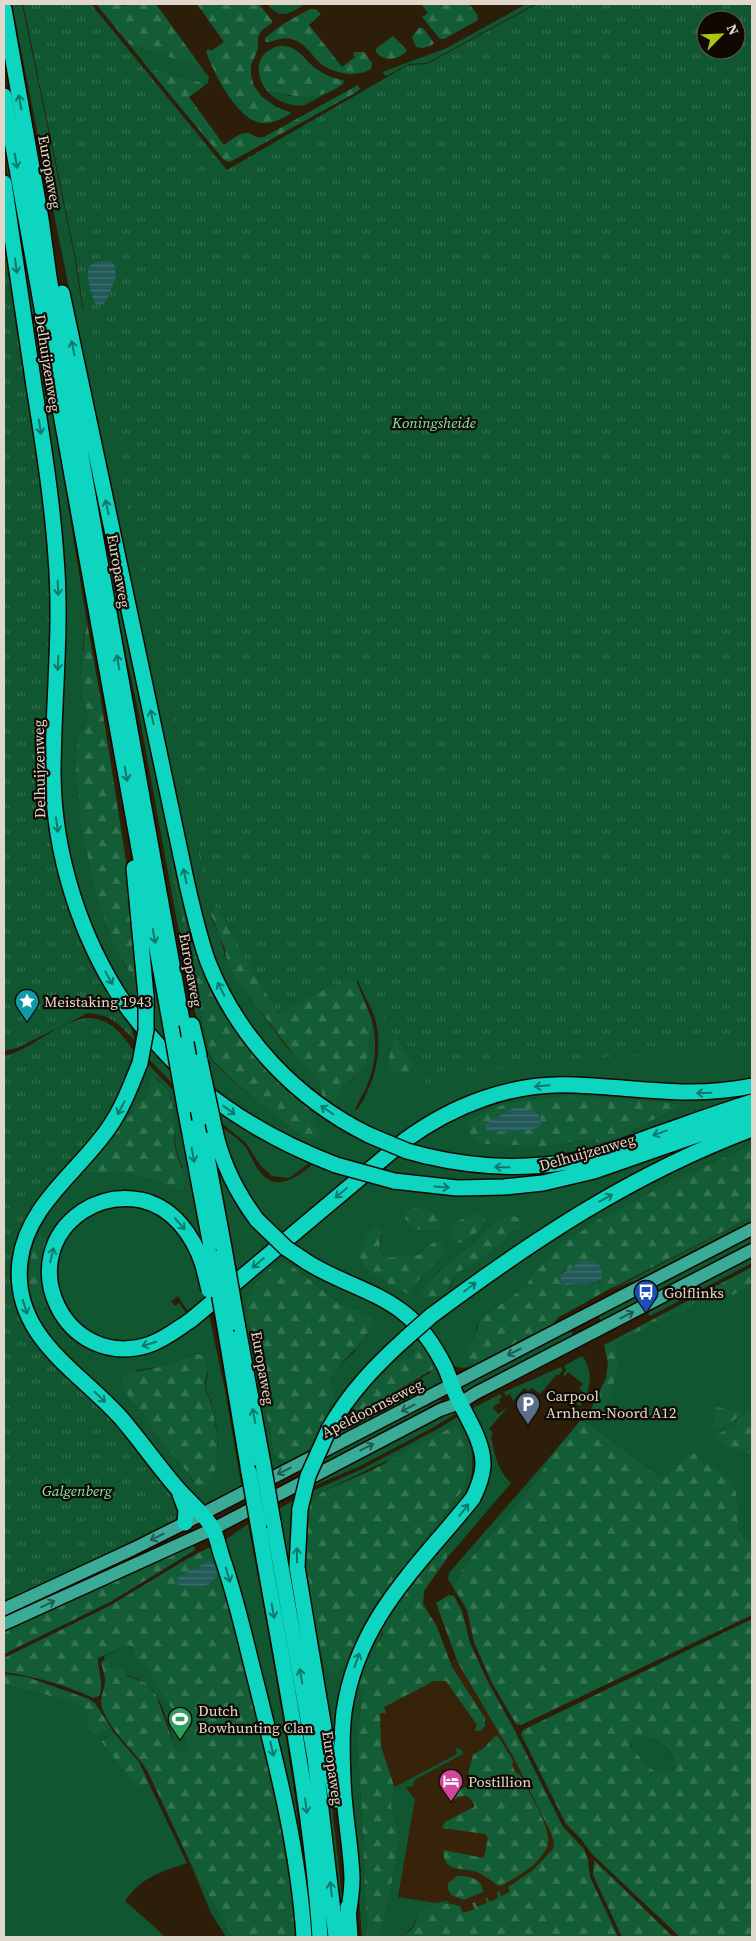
<svg xmlns="http://www.w3.org/2000/svg" width="756" height="1941" viewBox="0 0 756 1941" font-family="'Source Serif 4',serif">
  <style>
    .built { fill: #362309 }
    .grass { fill: #105731; fill-rule: evenodd }
    .forest { fill: url(#forest-firs); fill-rule: evenodd }
    .park { fill: url(#park-tufts); fill-rule: evenodd }
    .water { fill: url(#water-rules) }
    .lines { fill: none; stroke-linecap: round; stroke-linejoin: round }
    .primary-casing { stroke: #150800; stroke-width: 15 }
    .motorway-casing { stroke: #150800; stroke-width: 18 }
    .primary { stroke: #3aab96; stroke-width: 12 }
    .motorway { stroke: #0dd5c0; stroke-width: 15 }
    .motorway-bridge-casing { stroke: #150800; stroke-width: 18; stroke-linecap: butt }
    .motorway-bridge { stroke: #0dd5c0; stroke-width: 15 }
    .oneway { stroke: #0e796b }
    .oneway2 { stroke: #255a4c }
    .labels { text-anchor: middle; dominant-baseline: central; stroke-width: 4.5; stroke-linejoin: round; paint-order: stroke }
    .street-label { font-size: 15px; fill: #e1d7cb; stroke: #100903 }
    .park-label { font-size: 15px; font-style: italic; fill: #86e6a9; stroke: #100903 }
    .poi-label { font-size: 15px; fill: #e1d7cb; stroke: #100903; text-anchor: start }
  </style>
  <defs>
    <pattern id="forest-firs" width="22" height="20" patternUnits="userSpaceOnUse" patternTransform="scale(1.25)"><rect width="22" height="20" fill="#135d36"/><path d="M5 1l3.5 6h-7zM16 11l3.5 6h-7z" fill="#357452"/></pattern>
    <pattern id="park-tufts" width="24" height="20" patternUnits="userSpaceOnUse" patternTransform="scale(1.25)"><rect width="24" height="20" fill="#105731"/><path d="M3 7l-1-3M5 7V3M7 7l1-3M15 17l-1-3M17 17v-4M19 17l1-3" fill="none" stroke="#326e4e"/></pattern>
    <pattern id="water-rules" width="6" height="5" patternUnits="userSpaceOnUse" patternTransform="scale(1.25)"><rect width="6" height="5" fill="#225a5a"/><path d="M0 2.5h6" fill="none" stroke="#427170"/></pattern>
  </defs>
  <rect width="100%" height="100%" fill="#2d1e0a"/>
  <path class="built" d="M459,1657L573,1865L448,1923L383,1906L373,1700Z"/>
  <path class="grass" d="M12,4H22L75,259L82,306L95,339L197,832C199,862 202,879 215,906L209,913L219,934L227,962L253,1001L285,1045L295,1056L314,1074L322,1092L321,1098C254,1043 221,990 199,907C135,606 71,305 12,4Z
    M267,4H305C290,13 281,21 267,4Z
    M526,4H535L427,63L409,64L386,76L382,72L447,48Z
    M129,44L202,68L209,77L208,83L204,86L200,82L148,68Z
    M267,91L290,96L325,94C319,97 313,101 307,104C294,109 276,101 267,91Z
    M4,142L49,386L86,617L83,648L89,717L88,722L82,728L77,747V792L89,864L115,942L126,968L139,977L140,1016L111,971L75,885L59,800L62,662Z
    M79,405L184,895L237,1026L223,1014L197,960L188,935L170,864L208,1049L211,1060L261,1106L279,1117L291,1129L302,1137L317,1142L304,1100L387,1148L363,1169L288,1140L211,1090L176,916L140,719L116,608Z
    M146,931L166,1048L149,1028Z
    M364,974L395,1030L387,1066L416,1060L752,1043V1082L736,1085L539,1082L398,1140L363,1124L334,1107L343,1086L355,1077L369,1051L372,1020C378,1044 375,1068 365,1090C362,1097 356,1104 355,1111C361,1107 365,1096 369,1088C379,1066 382,1036 373,1013C368,1001 361,990 357,977Z
    M148,1046L170,1069L172,1083L146,1056Z
    M144,1060L173,1090L177,1101L204,1252L177,1214L108,1196L50,1247L32,1255L30,1264L31,1291L40,1308L46,1309L50,1301L57,1315L124,1352L208,1310L225,1391L242,1489L201,1510L151,1442L67,1361L35,1320L23,1269L38,1220L75,1175C100,1172 127,1172 152,1179C162,1182 170,1189 181,1191L182,1168L176,1149L171,1098L158,1079L152,1077L148,1096L134,1105L131,1115L115,1126ZM197,1354L208,1372L205,1389L211,1400L216,1426L218,1451L215,1472L193,1482L188,1473L152,1430L144,1415L132,1403L137,1370L159,1367Z
    M752,1091V1094L601,1146L583,1151L544,1157L499,1160L458,1156L407,1143L455,1114L527,1092ZM578,1095L664,1102L675,1104L672,1111L642,1125L632,1132L600,1143L588,1140L573,1141L530,1099Z
    M216,1110L253,1135L309,1163L289,1178L272,1176L260,1165L246,1143L219,1121Z
    M752,1123L698,1149L420,1321L288,1243L361,1181C433,1199 508,1200 579,1182C636,1168 696,1143 752,1123ZM491,1226L516,1231L494,1246L473,1265L465,1266L457,1274L450,1287L439,1297L424,1298L421,1295C432,1272 454,1259 474,1243C480,1238 485,1232 491,1226ZM376,1227L382,1235L379,1251L384,1258C395,1260 413,1259 422,1252L415,1283L408,1293L382,1280Z
    M218,1125C227,1131 236,1137 243,1144C249,1151 252,1160 257,1168C274,1194 295,1179 313,1164L352,1178L282,1237L268,1223L240,1185Z
    M210,1134L275,1243L236,1276Z
    M752,1135V1144L659,1188L599,1219L532,1275L526,1286L480,1319L477,1325L476,1337L471,1342L467,1352L474,1365C448,1377 439,1348 427,1329L486,1281L638,1186Z
    M396,1152L415,1159L585,1162L563,1174L463,1184L373,1171Z
    M130,1203L158,1211L182,1234L198,1268L206,1302L190,1315L178,1296L171,1301L175,1306L179,1303L188,1316L166,1331L131,1343L97,1338L68,1316L54,1271L63,1240L94,1210Z
    M752,1217V1224L726,1234L633,1282L632,1281L611,1290Z
    M752,1233V1245L601,1324L599,1316Z
    M281,1249L374,1299L413,1326L313,1452L271,1473L238,1285ZM287,1262L339,1303L373,1316L368,1334L352,1354L337,1368L331,1383C342,1418 299,1435 273,1451L251,1335Z
    M752,1254V1263L650,1316L648,1313Z
    M752,1269V1546L686,1458L662,1479L585,1421L595,1414L607,1386L608,1360L605,1346Z
    M571,1330L574,1337L462,1399L458,1386Z
    M412,1341L414,1354L411,1357L382,1375L365,1391L344,1419L338,1424L355,1397Z
    M430,1351L446,1383L327,1445L332,1434L360,1420L377,1408L393,1393L430,1373L433,1365L430,1360Z
    M582,1356C594,1371 591,1391 580,1406L575,1402L583,1392L579,1388L583,1384L568,1372L565,1376L563,1375L566,1370L564,1366Z
    M561,1367L563,1370L559,1375L557,1374L540,1394L532,1388L528,1391L524,1388L513,1401L510,1394L506,1396L504,1392Z
    M500,1394L502,1397L499,1399L500,1403L495,1405L493,1408L498,1414L507,1408L489,1429L493,1433L491,1437C496,1457 496,1468 511,1483L447,1558L446,1551L382,1628C387,1642 350,1670 363,1692L356,1739L361,1800L367,1937H362L347,1740L353,1687L381,1618L476,1505C506,1457 480,1453 473,1408Z
    M434,1399L442,1400L351,1450L316,1471L320,1461L361,1436Z
    M456,1407L458,1412L434,1427L360,1466L311,1487L313,1482Z
    M459,1416C474,1443 478,1469 464,1497L368,1626L338,1759L306,1592C303,1558 303,1526 310,1492L362,1469L436,1430ZM386,1461L462,1491L374,1606L360,1630L349,1659L323,1662L306,1565L309,1505L322,1492Z
    M549,1458L540,1476L466,1564L453,1587L448,1579L449,1573Z
    M299,1498L297,1505L338,1860L344,1919L342,1937L335,1860L321,1753L278,1509Z
    M248,1524C274,1662 299,1798 311,1937L221,1543Z
    M128,1645L132,1647L136,1660L149,1671L156,1686L171,1708L187,1741L189,1747L187,1753L178,1752L175,1747C169,1728 162,1694 145,1683C133,1675 106,1674 104,1656Z
    M4,1685L41,1693L84,1708L88,1713L97,1736L111,1728L114,1733L101,1740L140,1786L149,1784L187,1863C160,1872 142,1877 125,1901L158,1930L164,1937H4Z
    M639,1736C659,1737 673,1749 675,1770C670,1772 665,1774 659,1773C648,1771 630,1751 630,1741Z
    M455,1747L462,1750L463,1754L416,1779L412,1787L410,1786L406,1788L415,1799L398,1897L437,1903L446,1901L451,1903L426,1908L421,1911L415,1920L413,1927L402,1937H378L385,1919L400,1839L391,1805L393,1788L457,1754Z
    M190,1862L232,1937H226L211,1913Z"/>
  <path class="forest" d="M96,4H121L123,6L127,4H156L202,68L129,44Z
    M197,4H259L273,22L262,30L258,37V49L251,65V75L254,86L261,96L276,107L292,113C283,118 273,124 262,123C238,121 213,73 206,51L209,49L211,51L224,42Z
    M421,4H469L477,14L478,20L444,39H440L422,17L428,13Z
    M310,9H316L321,14L309,25L342,67L355,57L353,54L355,52H364L372,63L371,69C356,78 332,74 319,62C310,53 305,43 292,39C282,36 274,42 265,42V38L283,24Z
    M419,28H423L434,43L432,45L423,48L416,47L412,37Z
    M393,36L406,49V52C397,60 384,62 376,52V49Z
    M279,46C298,45 302,57 314,67C323,75 333,78 343,80L344,83C321,102 295,97 267,91C254,74 255,52 279,46Z
    M148,68L200,82L204,86L189,97L224,145C232,140 241,130 251,134C257,137 258,138 264,137L358,85L360,89L355,93L230,162L224,160Z
    M86,617L101,701L129,880L139,977H134C99,936 71,802 77,748C77,742 80,731 84,726C86,723 88,722 89,717L81,689Z
    M197,832L354,975L372,1020L369,1051L365,1064L359,1073L343,1086L334,1107L321,1098L322,1092L314,1074L295,1056L236,979L227,962L225,950L213,919L209,913L215,906C202,879 199,862 197,832Z
    M172,863L174,867L188,935L210,990L223,1014L237,1026L304,1100L319,1134L318,1142L302,1137L291,1129L279,1117L261,1106L212,1060L208,1049L170,864Z
    M395,1030L416,1060L408,1073H393L387,1066Z
    M152,1076C160,1081 167,1088 170,1097C176,1112 173,1131 175,1147C178,1162 186,1174 184,1189L181,1191C170,1189 163,1182 152,1179C127,1172 100,1172 75,1175L115,1126L131,1115L134,1105L148,1096L150,1081Z
    M578,1095L664,1102L676,1104L677,1107L672,1111L642,1125L627,1135L600,1143L588,1140L573,1141L545,1146L485,1144C475,1141 465,1134 469,1121C500,1099 541,1098 578,1095Z
    M752,1144V1217L606,1291L559,1317L549,1328L529,1336L474,1365C469,1358 464,1350 470,1342C473,1339 475,1339 476,1335C478,1329 477,1325 480,1319L526,1286L532,1275L563,1244L599,1219L659,1188ZM566,1270L601,1280L599,1282L567,1285C560,1280 558,1274 566,1270Z
    M413,1208C427,1210 439,1210 441,1227L438,1230H421L411,1227L405,1218L408,1210Z
    M480,1214L485,1215C487,1228 470,1239 459,1243L453,1241C446,1221 466,1217 480,1214Z
    M510,1215L520,1218L521,1226L473,1265L465,1267L457,1274L446,1292L439,1297L424,1298L420,1295C433,1273 453,1259 473,1244C479,1239 484,1232 490,1227C495,1222 503,1219 510,1215Z
    M376,1227L382,1230L379,1251L384,1258L418,1255L435,1241C442,1242 443,1247 445,1253L415,1283L408,1294C394,1286 363,1273 360,1256C359,1251 362,1246 364,1241C367,1234 369,1231 376,1227Z
    M42,1236L48,1241L50,1247V1301L48,1307L43,1309C23,1304 30,1255 35,1240Z
    M287,1262L339,1303L373,1316C372,1339 350,1351 338,1368C335,1372 333,1378 331,1382L335,1395L314,1442L306,1452L287,1461L279,1458L273,1451L246,1304C252,1285 266,1266 287,1262Z
    M752,1267V1283L733,1295C712,1291 700,1295 685,1312L678,1311L615,1343C616,1351 618,1359 617,1367C616,1380 606,1411 594,1416L591,1409L606,1378L608,1363L604,1345L606,1344Z
    M420,1335C428,1347 431,1355 433,1369L393,1393L377,1408L360,1420L332,1434L338,1424L344,1419L377,1377L386,1373C389,1360 400,1360 411,1357L414,1354L412,1341Z
    M197,1354L203,1355C212,1373 204,1375 205,1389C206,1393 210,1398 211,1403C216,1422 228,1488 197,1487L188,1473L152,1430L144,1415L132,1403L121,1382L123,1377L129,1373L159,1367Z
    M713,1406L743,1413L725,1427L712,1428L715,1421Z
    M748,1410L752,1413V1454L727,1447L713,1437L734,1425Z
    M580,1421H585L662,1479L686,1458L695,1453L698,1459L727,1477L736,1492L738,1528L752,1545V1615L521,1725L516,1724L491,1681L474,1642L467,1610L453,1587L466,1564L540,1476L549,1458Z
    M454,1426L459,1427C468,1451 472,1466 462,1491L374,1606L360,1630L349,1659L338,1674L327,1669L323,1662L314,1619L306,1565L309,1505L322,1492L372,1470Z
    M194,1545L195,1550L110,1602L4,1654V1632Z
    M212,1546L217,1549L287,1829L300,1937H232L190,1862L148,1772C135,1750 111,1733 102,1708C99,1699 105,1690 105,1681C105,1674 102,1668 101,1662L105,1660L111,1668H123L126,1676L146,1683L156,1695L175,1747L178,1752H187L189,1747L187,1741L171,1708L156,1686L149,1671L136,1660L132,1647L128,1645L98,1658C97,1671 105,1683 99,1696L93,1698C67,1685 33,1676 4,1672V1658L111,1605L187,1559Z
    M442,1548L446,1551L447,1558L424,1591L423,1604L437,1627L452,1667L485,1718V1726L480,1731L475,1730L477,1725L446,1681H434L384,1707L386,1713H380L381,1746L394,1786L391,1805L400,1839L385,1919L378,1937H367L361,1800L356,1739L363,1692L358,1684L363,1667L383,1635L382,1626L401,1593Z
    M449,1595L454,1596L462,1611L470,1643L488,1682L514,1729L563,1827L584,1849L588,1860L590,1877L618,1937H402C406,1934 412,1930 414,1926C416,1921 416,1916 421,1911C428,1904 451,1902 460,1906L463,1913L475,1909L472,1903L475,1902L477,1907L487,1903L485,1898L487,1897L490,1902L498,1898L497,1892L499,1891L501,1896L510,1892L508,1887L533,1870L553,1849L554,1842L551,1833L514,1758L458,1663L436,1603Z
    M752,1619V1937H680L592,1854L581,1839L566,1824L521,1734L523,1730ZM639,1736C659,1737 674,1749 675,1770C652,1780 644,1761 630,1746V1741Z
    M4,1674L27,1677L89,1699L95,1703L111,1728L97,1736L88,1727V1713L84,1708L41,1693L4,1685Z
    M114,1733L139,1762L149,1784L137,1787L101,1741Z
    M496,1735L500,1739L513,1761L512,1765L516,1773L520,1775C528,1791 554,1831 547,1847C543,1856 535,1864 527,1870C518,1876 509,1882 500,1886C492,1883 487,1876 479,1873C464,1866 444,1875 443,1850L484,1858L488,1838L485,1834L442,1828L445,1822L474,1807V1804C468,1793 463,1795 453,1800L448,1791L459,1785L461,1789L472,1784L468,1774L473,1755L484,1748Z
    M594,1860L673,1937H622L593,1875Z
    M457,1876C468,1876 483,1878 483,1892L464,1900L451,1895L448,1889V1884Z"/>
  <path class="park" d="M23,4H91L227,170L408,65L427,64L537,4H752V1047L718,1053L619,1056L502,1068L425,1084L369,994L363,980L352,982L347,978L278,1014L207,891L196,830L100,375L83,307L76,260ZM706,20H736V50H706Z
    M4,234L41,484L51,569L52,614L45,768L50,830L57,866L129,1021L135,1041C119,1024 112,1015 88,1013L17,1048L4,1051Z
    M88,1018C112,1019 121,1034 135,1052L130,1074L111,1115L38,1203L15,1295L116,1422L175,1499L178,1507L179,1514L173,1523L166,1527L4,1603V1056C34,1049 57,1021 88,1018Z"/>
  <path class="water" d="M110,261L114,264L116,276L106,302L100,305L95,303C92,296 84,272 90,266C94,261 104,261 110,261Z
    M515,1108C526,1108 537,1108 541,1120V1126C532,1132 497,1133 487,1130L485,1125L493,1119Z
    M583,1260L593,1261L598,1263C602,1270 605,1277 598,1282L566,1285L561,1281V1274Z
    M210,1561L213,1563L217,1574C213,1589 191,1589 178,1584L177,1580L180,1576Z"/>
  <g class="lines">
    <g class="primary-casing">
      <path id="primary" d="M4,1609L133,1549L181,1525L752,1229
        M4,1624L213,1529L440,1410L460,1403L476,1393L752,1250"/>
    </g>
    <g class="motorway-casing">
      <path id="motorway" d="M4,9L41,219L49,277L186,1043
        M4,96L171,1027
        M4,183C14,251 24,318 34,386C43,443 52,499 56,557C62,630 53,702 53,775C54,855 80,937 124,1003C141,1027 161,1049 182,1070
        M62,293L187,884C193,910 199,937 208,962C238,1038 296,1099 369,1135
        M134,868L146,996
        M192,1025L199,1055
        M140,1063C131,1085 123,1107 110,1126C80,1171 27,1204 20,1261C11,1336 78,1370 121,1418C140,1440 157,1465 177,1488C188,1501 205,1514 213,1529C217,1537 219,1548 222,1557C233,1589 241,1621 249,1654C272,1747 298,1841 304,1937
        M200,1088C242,1122 286,1146 336,1165
        M185,1107L213,1257
        M200,1119L224,1248
        M215,1131C222,1163 237,1193 257,1220
        M426,1156C473,1167 519,1170 567,1162C597,1157 626,1146 655,1135C687,1124 719,1112 752,1102
        M394,1181L457,1188L504,1187L543,1183L594,1171L752,1116
        M307,1262C338,1282 375,1290 404,1313C422,1327 435,1347 445,1367C449,1376 452,1386 456,1395C466,1416 484,1442 483,1466C482,1477 478,1488 473,1498C418,1567 357,1619 344,1712C341,1734 342,1758 343,1780C344,1813 351,1846 352,1878C352,1891 350,1904 348,1916
        M203,1265C193,1235 173,1207 141,1200C120,1196 100,1200 83,1211C11,1259 65,1371 148,1345C164,1340 177,1329 191,1320L404,1141C453,1105 512,1082 574,1085C636,1087 689,1099 752,1086
        M431,1316C533,1240 632,1174 752,1129
        M237,1323L263,1464
        M226,1333L249,1472
        M329,1429C349,1393 376,1365 406,1338
        M180,1494L186,1510L185,1523
        M300,1509L297,1567L336,1800
        M273,1522L315,1758L336,1937
        M259,1529C282,1664 311,1800 320,1937
        M348,1907L350,1937"/>
    </g>
    <use href="#primary" class="primary"/>
    <use href="#motorway" class="motorway"/>
    <g class="motorway-bridge-casing">
      <path id="motorway-bridge" d="M171,1027L185,1107
        M186,1043L200,1119
        M200,1061L215,1131
        M140,1063L146,1030V996
        M369,1135L407,1151L426,1156
        M336,1165L394,1181
        M257,1220L286,1248L307,1262
        M224,1248L237,1323
        M213,1257L226,1333
        M203,1265L209,1290
        M406,1338L431,1316
        M263,1464L273,1522
        M249,1472L259,1529
        M300,1509L308,1476L329,1429"/>
    </g>
    <use href="#motorway-bridge" class="motorway-bridge"/>
  </g>
  <defs><path id="oneway-shaft" d="M-6 0H5M1.5-3L5.5 0L1.5 3" fill="none" stroke-width="1.6" stroke-linecap="round" stroke-linejoin="round" transform="scale(1.25)"/></defs>
  <g class="oneway">
    <use href="#oneway-shaft" transform="translate(20 102) rotate(-100)"/>
    <use href="#oneway-shaft" transform="translate(16 161) rotate(80)"/>
    <use href="#oneway-shaft" transform="translate(16 266) rotate(82)"/>
    <use href="#oneway-shaft" transform="translate(73 348) rotate(-102)"/>
    <use href="#oneway-shaft" transform="translate(40 427) rotate(81)"/>
    <use href="#oneway-shaft" transform="translate(107 507) rotate(-102)"/>
    <use href="#oneway-shaft" transform="translate(58 588) rotate(88)"/>
    <use href="#oneway-shaft" transform="translate(118 662) rotate(-100)"/>
    <use href="#oneway-shaft" transform="translate(58 663) rotate(93)"/>
    <use href="#oneway-shaft" transform="translate(152 717) rotate(-102)"/>
    <use href="#oneway-shaft" transform="translate(126 774) rotate(80)"/>
    <use href="#oneway-shaft" transform="translate(57 825) rotate(82)"/>
    <use href="#oneway-shaft" transform="translate(185 876) rotate(-102)"/>
    <use href="#oneway-shaft" transform="translate(154 936) rotate(80)"/>
    <use href="#oneway-shaft" transform="translate(109 978) rotate(60)"/>
    <use href="#oneway-shaft" transform="translate(221 989) rotate(-117)"/>
    <use href="#oneway-shaft" transform="translate(542 1086) rotate(175)"/>
    <use href="#oneway-shaft" transform="translate(704 1093) rotate(178)"/>
    <use href="#oneway-shaft" transform="translate(121 1108) rotate(118)"/>
    <use href="#oneway-shaft" transform="translate(229 1110) rotate(36)"/>
    <use href="#oneway-shaft" transform="translate(327 1110) rotate(-146)"/>
    <use href="#oneway-shaft" transform="translate(660 1133) rotate(160)"/>
    <use href="#oneway-shaft" transform="translate(193 1155) rotate(80)"/>
    <use href="#oneway-shaft" transform="translate(502 1167) rotate(-179)"/>
    <use href="#oneway-shaft" transform="translate(442 1187) rotate(4)"/>
    <use href="#oneway-shaft" transform="translate(341 1193) rotate(140)"/>
    <use href="#oneway-shaft" transform="translate(606 1198) rotate(-29)"/>
    <use href="#oneway-shaft" transform="translate(180 1224) rotate(49)"/>
    <use href="#oneway-shaft" transform="translate(52 1255) rotate(-76)"/>
    <use href="#oneway-shaft" transform="translate(258 1263) rotate(140)"/>
    <use href="#oneway-shaft" transform="translate(470 1287) rotate(-37)"/>
    <use href="#oneway-shaft" transform="translate(25 1307) rotate(72)"/>
    <use href="#oneway-shaft" transform="translate(149 1344) rotate(162)"/>
    <use href="#oneway-shaft" transform="translate(100 1397) rotate(44)"/>
    <use href="#oneway-shaft" transform="translate(254 1416) rotate(-100)"/>
    <use href="#oneway-shaft" transform="translate(464 1510) rotate(-52)"/>
    <use href="#oneway-shaft" transform="translate(297 1555) rotate(-90)"/>
    <use href="#oneway-shaft" transform="translate(228 1575) rotate(73)"/>
    <use href="#oneway-shaft" transform="translate(273 1611) rotate(80)"/>
    <use href="#oneway-shaft" transform="translate(357 1660) rotate(-70)"/>
    <use href="#oneway-shaft" transform="translate(301 1676) rotate(-100)"/>
    <use href="#oneway-shaft" transform="translate(272 1749) rotate(77)"/>
    <use href="#oneway-shaft" transform="translate(306 1806) rotate(83)"/>
    <use href="#oneway-shaft" transform="translate(331 1889) rotate(-97)"/>
  </g>
  <g class="oneway2">
    <use href="#oneway-shaft" transform="translate(627 1315) rotate(-27)"/>
    <use href="#oneway-shaft" transform="translate(514 1352) rotate(153)"/>
    <use href="#oneway-shaft" transform="translate(408 1408) rotate(153)"/>
    <use href="#oneway-shaft" transform="translate(367 1447) rotate(-27)"/>
    <use href="#oneway-shaft" transform="translate(284 1471) rotate(153)"/>
    <use href="#oneway-shaft" transform="translate(157 1537) rotate(153)"/>
    <use href="#oneway-shaft" transform="translate(48 1604) rotate(-25)"/>
  </g>
  <defs>
    <g id="sight-pin" transform="scale(1.25)"><path d="M0 17L-7.5 6A9.5 9.5 0 1 1 7.5 6Z" fill="#0f9aa8" stroke="#100903"/><path d="M0-6L1.8-2.2L6-1.7L2.9 1.2L3.7 5.4L0 3.3L-3.7 5.4L-2.9 1.2L-6-1.7L-1.8-2.2Z" fill="#fff"/></g>
    <g id="bus-pin" transform="scale(1.25)"><path d="M0 17L-7.5 6A9.5 9.5 0 1 1 7.5 6Z" fill="#1a4fb4" stroke="#100903"/><path d="M-5-6H5V4H4V6H2V4H-2V6H-4V4H-5ZM-3.5-4V0h7V-4ZM-3.5 1.2v1.5H-2V1.2ZM2 1.2v1.5H3.5V1.2Z" fill="#fff"/></g>
    <g id="parking-pin" transform="scale(1.25)"><path d="M0 17L-7.5 6A9.5 9.5 0 1 1 7.5 6Z" fill="#5c6f8a" stroke="#100903"/><path d="M-3.5-5.5H1a3.5 3.5 0 0 1 0 7H-1V5.5H-3.5ZM-1-3.4V-.6H.8a1.4 1.4 0 0 0 0-2.8Z" fill="#fff"/></g>
    <g id="stadium-pin" transform="scale(1.25)"><path d="M0 17L-7.5 6A9.5 9.5 0 1 1 7.5 6Z" fill="#2e9e5b" stroke="#100903"/><path d="M0-5a6.5 5 0 1 0 0 10a6.5 5 0 1 0 0-10ZM-3.5-1.8h7v3.6h-7Z" fill="#fff"/></g>
    <g id="hotel-pin" transform="scale(1.25)"><path d="M0 17L-7.5 6A9.5 9.5 0 1 1 7.5 6Z" fill="#d1479c" stroke="#100903"/><path d="M-6-4.5h1.5V1H6V5H4.5V3h-9V5H-6ZM-4 0a1.8 1.8 0 1 1 3.6 0ZM.5 0V-2.5h3Q6-2.5 6 0Z" fill="#fff"/></g>
  </defs>
  <g fill-rule="evenodd">
    <use href="#sight-pin" x="27" y="1001"/>
    <use href="#bus-pin" x="646" y="1292"/>
    <use href="#parking-pin" x="528" y="1404"/>
    <use href="#stadium-pin" x="180" y="1719"/>
    <use href="#hotel-pin" x="451" y="1781"/>
  </g>
  <g class="labels">
    <g class="street-label">
      <text transform="translate(50 172) rotate(80)">Europaweg</text>
      <text transform="translate(48 363) rotate(81)">Delhuijzenweg</text>
      <text transform="translate(119 571) rotate(80)">Europaweg</text>
      <text transform="translate(39 769) rotate(-91)">Delhuijzenweg</text>
      <text transform="translate(191 970) rotate(80)">Europaweg</text>
      <text transform="translate(587 1152) rotate(-16)">Delhuijzenweg</text>
      <text transform="translate(263 1368) rotate(80)">Europaweg</text>
      <text transform="translate(372 1408) rotate(-27)">Apeldoornseweg</text>
      <text transform="translate(333 1768) rotate(82)">Europaweg</text>
    </g>
    <g class="park-label">
      <text x="434" y="422">Koningsheide</text>
      <text x="77" y="1490">Galgenberg</text>
    </g>
    <g class="poi-label">
      <text x="44" y="1001">Meistaking 1943</text>
      <text x="664" y="1292">Golflinks</text>
      <text x="546" y="1395">Carpool<tspan x="546" dy="17">Arnhem-Noord A12</tspan></text>
      <text x="198" y="1710">Dutch<tspan x="198" dy="17">Bowhunting Clan</tspan></text>
      <text x="468" y="1781">Postillion</text>
    </g>
  </g>
  <rect width="756" height="1941" fill="none" stroke="#e1d7cb" stroke-width="10"/>
  <g transform="translate(721 35) rotate(66)"><circle r="24" fill="#100903" stroke="#645b53"/>
  <path d="M0-4L9 19L0 12L-9 19Z" fill="#acc613"/>
  <text y="-8" font-size="14" font-weight="bold" text-anchor="middle" fill="#e1d7cb">N</text>
  </g>
</svg>
